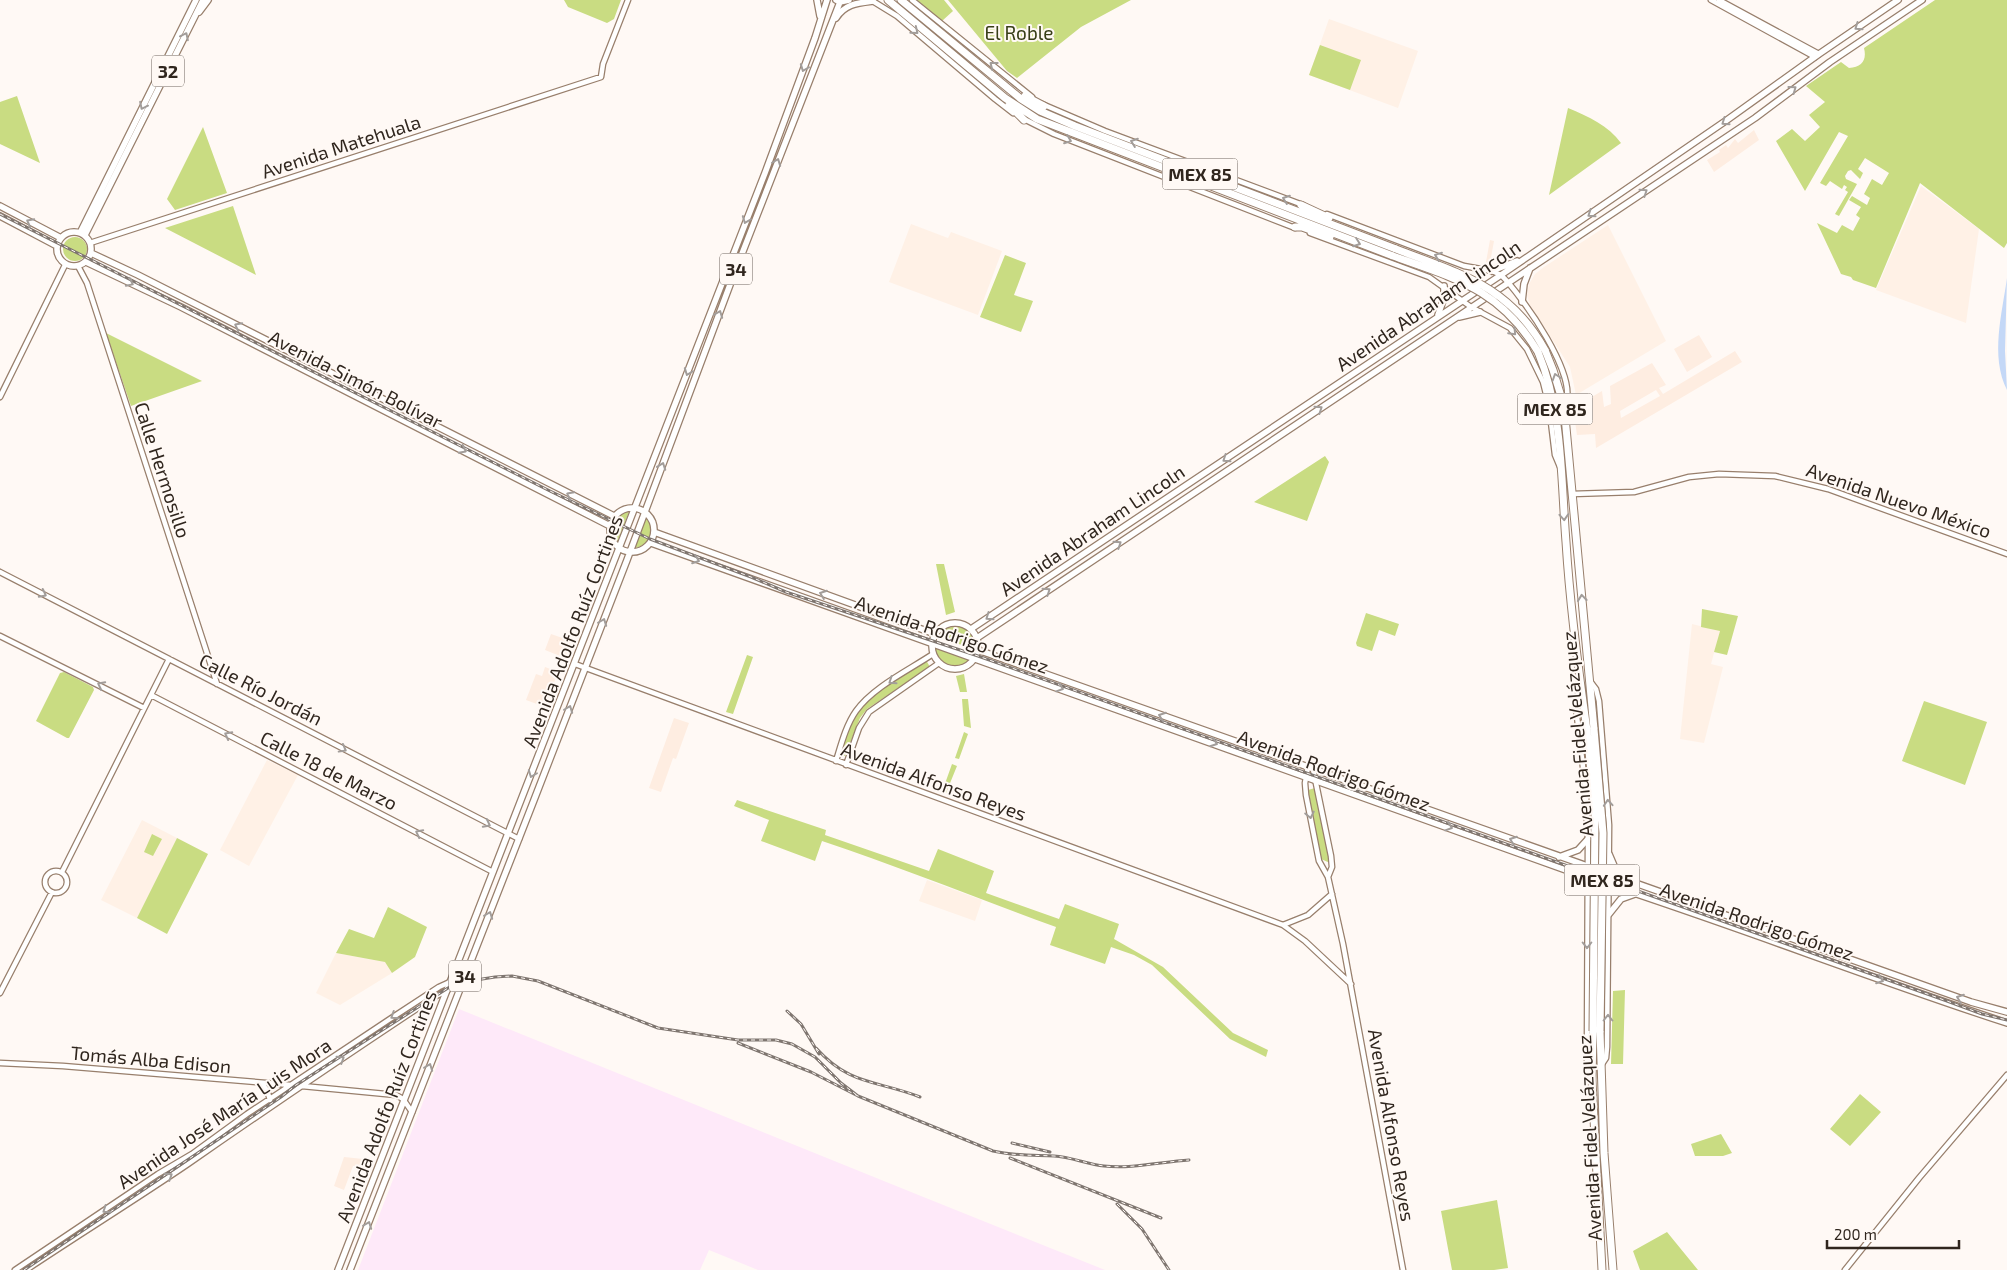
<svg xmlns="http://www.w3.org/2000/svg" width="2007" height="1270" viewBox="0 0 2007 1270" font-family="'Exo 2',sans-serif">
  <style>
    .commercial { fill: #feede1; fill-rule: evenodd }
    .industrial { fill: #fee9f9 }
    .built { fill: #fff1e6 }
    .green { fill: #c9dc82 }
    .water { fill: #c4d8f7 }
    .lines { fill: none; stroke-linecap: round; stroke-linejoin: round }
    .minor-casing { stroke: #987f6c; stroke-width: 7 }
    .major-casing { stroke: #987f6c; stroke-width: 8 }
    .highway-casing { stroke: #987f6c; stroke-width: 9 }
    .minor { stroke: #fff; stroke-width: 4.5 }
    .major { stroke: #fff; stroke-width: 5.5 }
    .highway { stroke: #fff; stroke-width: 7 }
    .rail-casing { stroke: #7f7670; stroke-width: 3 }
    .rail { stroke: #fff9f5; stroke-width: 1; stroke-dasharray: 4; stroke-linecap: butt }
    .highway-bridge-casing { stroke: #987f6c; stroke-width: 9; stroke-linecap: butt }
    .highway-bridge { stroke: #fff; stroke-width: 7 }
    .oneway { stroke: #a29d9a }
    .labels { text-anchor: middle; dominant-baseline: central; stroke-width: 4; stroke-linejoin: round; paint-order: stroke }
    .shield { fill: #fff9f5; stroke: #6e655e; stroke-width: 1 }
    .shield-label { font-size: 18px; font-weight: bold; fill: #30261e }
    .park-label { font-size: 19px; fill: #373e17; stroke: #fff9f5 }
    .street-label { font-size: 19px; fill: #30261e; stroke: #fff9f5 }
  </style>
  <rect width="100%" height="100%" fill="#fff9f5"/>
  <path class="commercial" d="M1754,130L1759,140L1714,172L1707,160L1720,152L1719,150L1726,145L1728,148L1735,139L1738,143Z
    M1490,240L1494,241L1490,263L1486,262Z
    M1699,335L1712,357L1687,372L1674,349Z
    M1735,351L1742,362L1596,448L1595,434L1577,435L1573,408L1602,391L1604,407L1611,404L1610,386L1652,363L1666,385L1659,388L1663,394ZM1656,390L1660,396L1621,418L1620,411Z
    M551,634L571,641L565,658L545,650Z
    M545,667L558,672L545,707L526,700L536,674L542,676Z
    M674,718L689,723L676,759L673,758L661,792L649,788Z
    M344,1157L363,1159L360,1166H353L344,1190L334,1186Z"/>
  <path class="industrial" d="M459,1009L911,1192L1105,1270H758L709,1250L700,1270H358Z"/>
  <path class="built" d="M1329,19L1418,51L1398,108L1309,75Z
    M1921,186L1979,229L1966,323L1876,290Z
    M911,224L948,238L951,232L1002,251L978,315L889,282Z
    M1608,225L1666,341L1576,395L1570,367L1530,305L1527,295L1529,284L1535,274L1544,267Z
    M1692,624L1720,631L1711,664L1723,667L1704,743L1680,739Z
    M267,760L298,775L249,866L220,850Z
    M142,820L177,838L137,918L101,900Z
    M927,880L982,900L975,921L919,901Z
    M336,953L386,962L392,973L340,1005L316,993Z"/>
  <path class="green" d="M564,0H621L614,19L607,23L568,7Z
    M917,0H944L953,11L942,21Z
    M948,0H1131L1081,27L1017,78L1007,71Z
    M1935,0H2007V243L2004,248L1920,183L1876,288L1853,280L1851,277L1841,274L1817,223L1837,233L1842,225L1853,231L1860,218L1856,215L1861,207L1849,200L1852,196L1867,205L1870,198L1864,194L1872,179L1882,185L1889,173L1865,158L1858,169L1863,173L1860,179L1851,170L1848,171L1845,176L1846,179L1857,184L1839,216L1835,214L1848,192L1845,190L1847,187L1844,185L1842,189L1830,181L1826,186L1820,183L1848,136L1839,132L1805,191L1776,141L1792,129L1805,141L1820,127L1809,115L1825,102L1806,86L1841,62L1849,68C1862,67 1867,60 1864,48Z
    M1320,45L1361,60L1350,90L1309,75Z
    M17,96L40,163L0,144V102Z
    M1568,108C1589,117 1608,125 1621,143L1549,195Z
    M203,127L227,193L175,210L167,199Z
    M233,206L256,275L165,228Z
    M63 249a12 12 0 1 1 24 0a12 12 0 1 1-24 0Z
    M1005,255L1026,263L1014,295L1033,301L1021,332L980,317Z
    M106,333L202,381L131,406Z
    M1325,456L1329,462L1307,521L1254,502Z
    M630,509L617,543C610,529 610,511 630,509Z
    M646,515C655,529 652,545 635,548Z
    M944,564L955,612L946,615L936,564Z
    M1702,609L1738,616L1727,655L1714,652L1720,631L1701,627Z
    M1366,613L1399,624L1395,636L1379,630L1372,651L1357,646L1356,643Z
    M955,626C969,628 978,635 976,650L936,636L945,629Z
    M934,646L971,659L960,667C946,669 935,661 934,646Z
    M747,655L753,657L733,714L726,712Z
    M926,660L930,667L867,709L860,718L845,756L839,754C844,742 848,729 854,717C868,691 902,675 926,660Z
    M64,672L93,687L94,690L69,738H67L36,721L60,673Z
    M964,674L967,692H960L956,676Z
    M962,699H968L971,728L964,726Z
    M1924,701L1987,722L1965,785L1902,761Z
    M964,732L968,734L959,759L955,758Z
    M952,764L957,766L946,793L942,792Z
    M1315,788L1330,863L1321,859L1308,790Z
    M737,800L826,830L825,835L929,871L938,849L994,871L986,893L1059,919L1065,904L1119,924L1114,939L1163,967L1233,1033L1268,1050L1266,1057L1230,1039L1152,965L1134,955L1111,947L1105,964L1050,945L1056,927C977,898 902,868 822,841L815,861L761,841L769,820L734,806Z
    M152,834L162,839L153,856L144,852Z
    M177,838L208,854L167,934L137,918Z
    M388,907L427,927L415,957L392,973L385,962L336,953L349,929L374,938Z
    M1625,990L1623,1064H1611L1613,991Z
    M1860,1094L1881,1112L1850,1146L1830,1129Z
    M1721,1134L1732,1153L1723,1156H1695L1691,1144Z
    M1497,1200L1508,1268L1494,1270H1452L1441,1211Z
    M1667,1232L1698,1270H1640L1633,1251Z"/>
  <path class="water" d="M2007,278L2005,351L2007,390C1990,356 2002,314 2007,278Z"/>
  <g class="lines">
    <g class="minor-casing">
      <path id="minor" d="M871,0L897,16L995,99L1013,113
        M912,0L1032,97
        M1711,0L1815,57
        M1719,0L1819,54
        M1042,104L1105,131L1303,205
        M1022,118L1054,134L1295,228
        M1327,214L1464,266L1492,271L1501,275C1521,294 1582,380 1564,406
        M1310,233L1429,277L1471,307L1510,328L1527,349L1543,382L1549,406L1555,455L1560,467
        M90,243L601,77L603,64L628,0
        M78,266L87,283L217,684
        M0,397L65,265
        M1572,494L1634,492L1689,477L1719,474L1775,476L1828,489L2007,554
        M0,572L519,839
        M0,636L144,708
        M575,664L1283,925L1305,941L1351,984
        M1590,681L1596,689L1599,701L1609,825L1607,1047L1606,1058L1602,1064
        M1580,688L1577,697L1576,708L1585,784L1588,839L1587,1055V1072L1592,1081
        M151,695L493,872
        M836,761C841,745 846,725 856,711C873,687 909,670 933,654
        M846,765L859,728L869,712L939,663
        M1308,767L1305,783L1306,795L1319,861L1328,877L1343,944L1403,1270
        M1313,769L1331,856L1332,867L1328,877
        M45 882a11 11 0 1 1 22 0a11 11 0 1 1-22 0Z
        M62,872L169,659
        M1283,925L1308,915L1332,894
        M0,993L52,892
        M0,1063L63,1066L291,1085
        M262,1084L267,1090L270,1100
        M302,1086L396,1095L403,1099L412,1112
        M15,1270L158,1174L192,1154L247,1114L390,1019L439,987L450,982
        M26,1270C80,1234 135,1200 188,1164C270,1107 353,1051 436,996L447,991
        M1845,1270L1919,1178L2007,1075"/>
    </g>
    <g class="major-casing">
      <path id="major" d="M817,0L820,16
        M836,0L840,2L849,0
        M199,12L208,0
        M836,18C845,4 857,3 873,1
        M0,206L61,238
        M0,216L57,246
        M57 249a17 17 0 1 1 34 0a17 17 0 1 1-34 0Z
        M80,233L196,0
        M85,235L203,0
        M91,253L138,275L614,516
        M86,262L181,307L610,526
        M1492,271L1517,261
        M1522,302L1524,284L1530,268
        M1438,315L1444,298V286
        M1459,317L1480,312
        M610 530a22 22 0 1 1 44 0a22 22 0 1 1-44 0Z
        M654,532L935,634
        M651,543L1588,878C1729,923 1866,977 2007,1023
        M932 646a23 23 0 1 1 46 0a23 23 0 1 1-46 0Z
        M971,629L1501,275L1727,120L1819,54L1898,0
        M977,638L1755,118L1830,62L1922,0
        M978,650L1971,1002L2007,1012
        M1609,854L1615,868L1625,878
        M1559,857L1578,850L1588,839
        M1572,873L1579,879L1588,893
        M1609,914L1621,899L1635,894
        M338,1270L765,173L815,38L827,0
        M350,1270L534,800L627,560L731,282L840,2"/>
    </g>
    <g class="highway-casing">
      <path id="highway" d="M888,0L1005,98L1037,119L1393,256
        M901,0L1021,99L1040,111L1075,126L1396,249
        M1025,96L1044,106
        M1009,105L1024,120
        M1301,205L1329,218
        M1295,227H1302L1330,237
        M1545,350L1553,370L1564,406L1594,729
        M1538,352C1563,412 1561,479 1566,542C1570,605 1578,668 1587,730
        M1593,1031L1592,1081L1602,1270
        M1600,1031L1604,1153L1613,1270"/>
    </g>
    <use href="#minor" class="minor"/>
    <use href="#major" class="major"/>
    <use href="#highway" class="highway"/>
    <g class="rail-casing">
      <path id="rail" d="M0,214L550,491L650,539L751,577L786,592L978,656L1947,1001L1982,1014L2007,1020
        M787,1011L801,1024L819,1054
        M738,1043L811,1072L858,1096L993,1151C1014,1156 1033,1155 1054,1156C1071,1157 1087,1164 1104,1166C1131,1169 1161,1162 1189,1160
        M816,1048C850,1086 877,1080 920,1097
        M1012,1143L1050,1152
        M1010,1158L1161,1218
        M1117,1204L1142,1229L1169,1270
        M24,1270L281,1097L296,1085L448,988L476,980L495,977L512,976L538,981L658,1028L738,1040H776L792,1044L815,1057L841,1083L858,1096"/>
    </g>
    <use href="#rail" class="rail"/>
    <g class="highway-bridge-casing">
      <path id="highway-bridge" d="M1396,249C1460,274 1509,285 1545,350
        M1393,256C1457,279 1501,290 1538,352
        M1594,729L1603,833L1600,1031
        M1587,730L1595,815L1593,1031"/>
    </g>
    <use href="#highway-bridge" class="highway-bridge"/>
  </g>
  <defs><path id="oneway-chevron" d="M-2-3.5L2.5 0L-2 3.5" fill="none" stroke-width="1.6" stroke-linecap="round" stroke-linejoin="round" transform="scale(1.25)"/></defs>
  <g class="oneway">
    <use href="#oneway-chevron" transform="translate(1858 27) rotate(145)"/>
    <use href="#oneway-chevron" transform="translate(915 31) rotate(39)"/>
    <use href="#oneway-chevron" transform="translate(185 36) rotate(-64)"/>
    <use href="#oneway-chevron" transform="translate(993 65) rotate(-142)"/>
    <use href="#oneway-chevron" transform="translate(804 68) rotate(111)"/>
    <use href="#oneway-chevron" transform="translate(1793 89) rotate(-36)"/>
    <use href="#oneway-chevron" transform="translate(143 106) rotate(116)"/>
    <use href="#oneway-chevron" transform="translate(1725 122) rotate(145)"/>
    <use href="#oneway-chevron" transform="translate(1068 140) rotate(21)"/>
    <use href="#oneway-chevron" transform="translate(1134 142) rotate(-160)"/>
    <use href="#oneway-chevron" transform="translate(777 162) rotate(-69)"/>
    <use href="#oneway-chevron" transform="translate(1644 192) rotate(-34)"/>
    <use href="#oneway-chevron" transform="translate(1286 199) rotate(-160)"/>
    <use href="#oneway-chevron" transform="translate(1591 214) rotate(146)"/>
    <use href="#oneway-chevron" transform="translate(746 220) rotate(111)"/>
    <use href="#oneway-chevron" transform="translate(30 222) rotate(-152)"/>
    <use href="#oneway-chevron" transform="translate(1357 243) rotate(20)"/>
    <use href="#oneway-chevron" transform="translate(1438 256) rotate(-159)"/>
    <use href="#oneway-chevron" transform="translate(130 283) rotate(26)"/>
    <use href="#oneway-chevron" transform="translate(719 314) rotate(-69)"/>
    <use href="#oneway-chevron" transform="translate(238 326) rotate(-153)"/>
    <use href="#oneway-chevron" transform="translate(1513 332) rotate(46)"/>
    <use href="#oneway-chevron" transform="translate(688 372) rotate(111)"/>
    <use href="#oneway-chevron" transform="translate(1556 377) rotate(-108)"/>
    <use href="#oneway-chevron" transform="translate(1319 409) rotate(-34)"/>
    <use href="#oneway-chevron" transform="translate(463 450) rotate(27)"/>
    <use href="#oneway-chevron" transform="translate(1226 459) rotate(146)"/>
    <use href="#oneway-chevron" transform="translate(662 466) rotate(-70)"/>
    <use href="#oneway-chevron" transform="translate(570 495) rotate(-153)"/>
    <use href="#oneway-chevron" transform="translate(1564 517) rotate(86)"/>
    <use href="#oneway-chevron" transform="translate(1118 544) rotate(-34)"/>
    <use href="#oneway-chevron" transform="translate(696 560) rotate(20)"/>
    <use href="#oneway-chevron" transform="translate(1047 591) rotate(-34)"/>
    <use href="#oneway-chevron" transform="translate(43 594) rotate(27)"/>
    <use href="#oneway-chevron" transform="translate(823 594) rotate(-160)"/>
    <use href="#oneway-chevron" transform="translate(1582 598) rotate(-96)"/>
    <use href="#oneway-chevron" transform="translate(989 617) rotate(145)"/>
    <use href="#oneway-chevron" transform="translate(603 622) rotate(-69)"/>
    <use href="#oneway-chevron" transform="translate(892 681) rotate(146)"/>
    <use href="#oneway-chevron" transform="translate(101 685) rotate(-153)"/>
    <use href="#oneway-chevron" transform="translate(1060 688) rotate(19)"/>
    <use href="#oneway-chevron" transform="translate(569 709) rotate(-69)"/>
    <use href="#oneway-chevron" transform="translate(1162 716) rotate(-160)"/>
    <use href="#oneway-chevron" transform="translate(228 735) rotate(-152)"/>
    <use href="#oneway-chevron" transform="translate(1214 743) rotate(20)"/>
    <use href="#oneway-chevron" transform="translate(343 749) rotate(29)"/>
    <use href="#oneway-chevron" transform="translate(532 774) rotate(111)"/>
    <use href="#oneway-chevron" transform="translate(1608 803) rotate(-94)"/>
    <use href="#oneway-chevron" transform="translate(1310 815) rotate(78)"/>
    <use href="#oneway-chevron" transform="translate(487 824) rotate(27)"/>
    <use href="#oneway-chevron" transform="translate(1449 827) rotate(19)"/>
    <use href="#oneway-chevron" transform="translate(419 833) rotate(-153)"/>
    <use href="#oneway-chevron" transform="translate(1513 840) rotate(-160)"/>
    <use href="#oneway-chevron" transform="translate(489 915) rotate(-69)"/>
    <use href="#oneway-chevron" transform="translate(1587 945) rotate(90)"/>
    <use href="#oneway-chevron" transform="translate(1880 980) rotate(20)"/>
    <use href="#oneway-chevron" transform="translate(1960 998) rotate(-160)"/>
    <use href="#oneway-chevron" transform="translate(394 1016) rotate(147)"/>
    <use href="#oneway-chevron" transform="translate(1608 1018) rotate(-90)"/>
    <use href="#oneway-chevron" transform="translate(341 1059) rotate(-33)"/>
    <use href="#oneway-chevron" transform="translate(429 1067) rotate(-69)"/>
    <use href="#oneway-chevron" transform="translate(169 1176) rotate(-33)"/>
    <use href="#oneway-chevron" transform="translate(106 1210) rotate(146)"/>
    <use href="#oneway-chevron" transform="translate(368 1225) rotate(-69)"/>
  </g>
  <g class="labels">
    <g class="shield">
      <rect x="152" y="55.5" width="32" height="31" rx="4"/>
      <rect x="1162.5" y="158.5" width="75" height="31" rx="4"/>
      <rect x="720" y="253.5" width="32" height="31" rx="4"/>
      <rect x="1517.5" y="393.5" width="75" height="31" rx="4"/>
      <rect x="1564.5" y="864.5" width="75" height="31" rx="4"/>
      <rect x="449" y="960.5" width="32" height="31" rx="4"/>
    </g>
    <g class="shield-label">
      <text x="168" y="71">32</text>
      <text x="1200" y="174">MEX 85</text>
      <text x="736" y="269">34</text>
      <text x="1555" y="409">MEX 85</text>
      <text x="1602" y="880">MEX 85</text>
      <text x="465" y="976">34</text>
    </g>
    <g class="park-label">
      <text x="1019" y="32">El Roble</text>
    </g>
    <g class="street-label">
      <text transform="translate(341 146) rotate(-18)">Avenida Matehuala</text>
      <text transform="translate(1428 305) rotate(-34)">Avenida Abraham Lincoln</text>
      <text transform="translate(356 379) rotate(27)">Avenida Simón Bolívar</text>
      <text transform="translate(163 470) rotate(72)">Calle Hermosillo</text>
      <text transform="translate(1899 500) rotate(19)">Avenida Nuevo México</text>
      <text transform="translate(1092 530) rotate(-34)">Avenida Abraham Lincoln</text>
      <text transform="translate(572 631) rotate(-69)">Avenida Adolfo Ruíz Cortines</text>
      <text transform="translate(952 634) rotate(19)">Avenida Rodrigo Gómez</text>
      <text transform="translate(261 689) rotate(27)">Calle Río Jordán</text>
      <text transform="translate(1577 734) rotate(-95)">Avenida Fidel Velázquez</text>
      <text transform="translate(329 770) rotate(27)">Calle 18 de Marzo</text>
      <text transform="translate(1334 770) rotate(20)">Avenida Rodrigo Gómez</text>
      <text transform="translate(934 781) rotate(20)">Avenida Alfonso Reyes</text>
      <text transform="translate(1757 921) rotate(19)">Avenida Rodrigo Gómez</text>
      <text transform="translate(151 1059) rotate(5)">Tomás Alba Edison</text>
      <text transform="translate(386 1106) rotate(-69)">Avenida Adolfo Ruíz Cortines</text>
      <text transform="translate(224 1113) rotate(-34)">Avenida José María Luis Mora</text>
      <text transform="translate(1392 1125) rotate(80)">Avenida Alfonso Reyes</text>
      <text transform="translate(1589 1138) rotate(-93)">Avenida Fidel Velázquez</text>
    </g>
  </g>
  <path d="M1827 1240v8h132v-8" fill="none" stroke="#30261e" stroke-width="2.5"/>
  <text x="1834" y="1240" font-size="15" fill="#30261e" stroke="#fff9f5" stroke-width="4" paint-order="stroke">200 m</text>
</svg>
